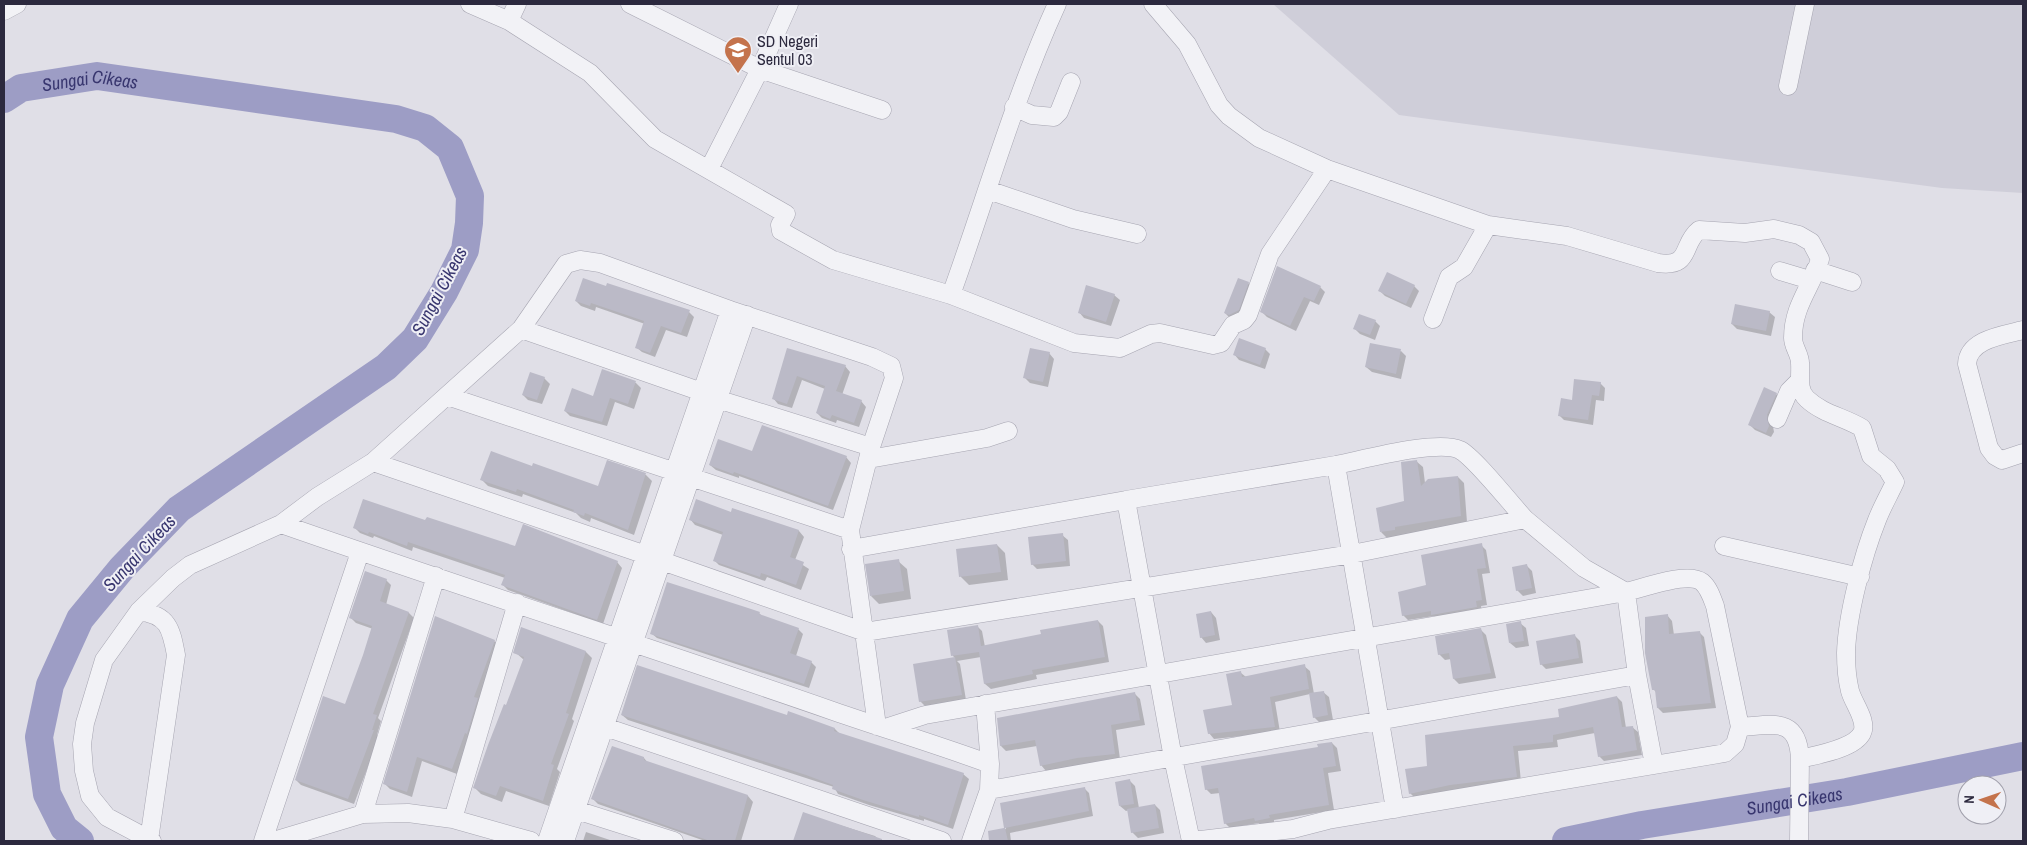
<svg xmlns="http://www.w3.org/2000/svg" width="2027" height="845" viewBox="0 0 2027 845" font-family="'Archivo Narrow',sans-serif">
  <style>
    .built { fill: #cfced9 }
    .shadow { fill: #0003 }
    .lines { fill: none; stroke-linecap: round; stroke-linejoin: round }
    .river { stroke: #9d9dc5; stroke-width: 28 }
    .building { fill: #bbbac7 }
    .minor-casing { stroke: #a6a5b1; stroke-width: 19 }
    .minor { stroke: #f2f2f6; stroke-width: 18 }
    .labels { text-anchor: middle; dominant-baseline: central; stroke-width: 4; stroke-linejoin: round; paint-order: stroke }
    .poi-label { font-size: 16px; fill: #2c293e; stroke: #efeff5; text-anchor: start }
    .water-label { font-size: 18px; font-style: italic; fill: #38366f; stroke: #efeff5 }
  </style>
  <rect width="100%" height="100%" fill="#e0dfe7"/>
  <path class="built" d="M1273,4H2023V193L1942,188L1399,115Z"/>
  <path class="shadow" d="M1248,283L1253,288L1244,315L1230,318L1225,313Z
    M1414,286L1419,291L1411,308L1385,296L1380,291Z
    M1320,287L1325,292L1319,305L1310,301L1296,331L1267,317L1262,312Z
    M1114,295L1120,300L1111,326L1084,318L1079,312Z
    M576,301L689,312L694,317L687,337L666,330L655,357L642,352L636,347L645,324L596,307L595,311L581,306Z
    M1769,312L1775,317L1771,336L1737,329L1732,324Z
    M1375,321L1380,326L1375,340L1360,334L1355,329Z
    M1265,349L1270,354L1265,369L1239,360L1234,354Z
    M788,350L845,366L850,372L842,395L861,401L866,407L859,427L837,420L836,423L822,418L817,413L825,389L802,380L792,408L778,404L773,398Z
    M1401,351L1406,356L1401,379L1372,372L1366,367Z
    M1049,353L1054,359L1048,387L1030,383L1025,378Z
    M603,371L636,383L641,388L634,409L615,402L607,426L570,416L565,411L594,397Z
    M544,378L550,384L542,404L528,400L523,395Z
    M1600,383L1605,388L1604,401L1596,400L1593,425L1564,420L1559,415L1573,401Z
    M1776,394L1781,399L1772,421L1774,432L1771,437L1755,430L1750,425Z
    M753,453L846,457L851,463L833,510L739,476V478L716,470L710,465Z
    M1416,461L1423,467L1425,483L1458,477L1464,483L1467,522L1387,538L1381,532L1406,502Z
    M608,462L646,475L652,481L634,535L591,518L590,522L581,518L576,513L523,494L522,497L488,486L482,480L599,487Z
    M733,509L799,531L804,537L795,560L809,569L801,590L767,577L765,581L719,565L714,560L723,535L695,525L690,519L731,513Z
    M426,522L516,548L617,562L622,568L603,624L508,590L503,585L505,578L413,547L412,551L374,536L373,538L360,533L355,528Z
    M1062,535L1068,540L1070,566L1037,569L1032,564Z
    M997,545L1005,553L1008,580L969,585L961,577L957,550Z
    M1481,545L1486,550L1490,573L1482,574L1487,605L1481,606L1482,612L1438,620L1434,616L1408,620L1403,615Z
    M898,561L907,569L911,599L879,604L871,596Z
    M1527,566L1532,571L1536,593L1523,596L1517,590Z
    M386,580L391,585L386,605L409,613L414,618L378,718L381,721L377,735L379,737L354,804L301,785L296,780L346,705L373,629L356,623L351,618Z
    M1211,612L1216,618L1220,640L1206,643L1201,637Z
    M759,613L763,617L798,629L803,634L796,656L811,662L816,667L809,688L657,638L651,633Z
    M1667,615L1672,621L1674,635L1699,632L1704,637L1716,708L1663,713L1658,708L1657,693L1653,689Z
    M1098,621L1103,626L1109,662L1036,675L1037,679L991,689L985,684L981,657L957,661L960,664L966,700L925,706L920,701L955,658L953,656L948,631L977,626L982,631L985,647L1042,635Z
    M1520,623L1526,628L1529,646L1516,648L1510,643Z
    M522,629L586,652L592,658L572,719L574,721L557,769L560,772L549,806L506,791L502,802L481,794L475,788L524,660L515,652Z
    M1481,630L1486,635L1496,678L1459,684L1454,679L1451,659L1445,660L1439,654Z
    M1575,636L1580,641L1583,663L1546,669L1541,664Z
    M494,641L500,646L457,774L422,761L412,797L390,789L385,784Z
    M1304,666L1310,671L1314,694L1323,692L1329,697L1333,720L1319,722L1314,717L1310,694L1275,702L1280,732L1214,739L1209,733L1233,706L1241,673L1246,677Z
    M1135,694L1140,699L1145,725L1116,730L1120,759L1046,771L1041,765L1037,746L1006,751L1001,746L998,719Z
    M1617,697L1622,702L1626,728L1632,727L1638,732L1642,755L1604,761L1599,756L1595,733L1557,740L1558,747L1518,751L1521,782L1415,798L1410,793L1429,767Z
    M622,715L788,717L835,729L840,734L963,774L969,779L953,829L924,819V821L869,805L838,794L834,787L812,780L628,720Z
    M1332,743L1337,748L1341,771L1328,773L1334,810L1274,820V823L1261,826L1259,823L1230,828L1225,823L1220,793L1211,794L1206,789Z
    M644,758L648,763L748,796L753,802L741,841H705L598,804L592,798Z
    M1130,781L1135,786L1139,808L1155,805L1160,810L1164,833L1138,838L1132,832L1129,810L1126,811L1120,806Z
    M1084,788L1089,793L1093,816L1010,833L1011,841H991L989,832L1006,829L1001,804Z
    M804,814L875,836L880,841H795Z
    M586,832L613,841H583Z"/>
  <g class="lines">
    <g class="river">
      <path id="s1" d="M4,99L21,88L97,76L396,119L425,128L450,148L470,196L469,223L465,250L444,292L415,339L386,367L179,509L122,568L80,619L50,685L39,737L47,794L64,828L80,841"/>
      <path id="s2" d="M1566,841L1642,825L1847,792L2023,756"/>
    </g>
  </g>
  <path class="building" d="M1277,266L1321,286L1314,301L1304,297L1290,326L1260,312Z
    M1387,272L1415,285L1406,304L1378,291Z
    M583,278L606,286L607,283L690,310L681,333L661,326L650,353L635,348L644,321L591,303L590,306L575,301Z
    M1238,278L1249,282L1239,310L1229,315L1224,313Z
    M1086,285L1115,294L1106,322L1078,313Z
    M1735,304L1770,311L1766,331L1731,324Z
    M1359,314L1376,320L1370,335L1353,329Z
    M1239,338L1266,348L1260,365L1233,355Z
    M1370,343L1401,349L1396,374L1365,367Z
    M787,348L846,365L836,391L862,400L854,423L832,415L830,419L816,413L825,386L797,376L787,404L772,399Z
    M1030,348L1050,352L1043,382L1023,378Z
    M602,369L636,381L628,404L610,398L602,422L564,411L572,388L593,396Z
    M530,372L545,377L537,400L522,395Z
    M1574,379L1601,382L1599,396L1592,395L1588,420L1558,416L1561,398L1572,400Z
    M1764,387L1777,393L1767,415L1769,426L1766,433L1748,425Z
    M762,425L847,456L828,506L734,472L733,474L709,465L718,439L752,451Z
    M491,451L532,466L533,463L598,486L607,460L646,473L628,530L585,513L584,516L573,512L574,510L517,489L516,492L480,480Z
    M1417,460L1421,486L1428,479L1458,476L1461,516L1395,527V530L1380,532L1376,508L1404,501L1401,462Z
    M363,499L425,520L427,517L515,546L523,524L618,561L597,620L501,585L505,575L408,542L407,546L369,532L368,534L353,528Z
    M696,499L731,512L732,508L799,530L790,557L804,562L796,585L761,573L760,577L713,561L723,532L689,520Z
    M1063,533L1066,561L1031,565L1028,537Z
    M1482,543L1486,568L1477,569L1482,600L1476,601L1477,607L1431,615V611L1402,616L1398,592L1426,585L1421,555Z
    M997,544L1001,572L959,577L956,549Z
    M899,559L904,591L870,596L865,564Z
    M1527,564L1532,588L1516,591L1512,567Z
    M365,571L387,579L380,601L409,612L373,714L377,715L372,730H374L348,799L295,780L323,696L345,704L363,655L372,626L349,618Z
    M667,582L745,607L760,612L759,614L799,628L790,653L812,661L804,684L650,634Z
    M1211,611L1215,635L1200,638L1196,614Z
    M1668,614L1669,634L1700,631L1711,703L1657,708L1655,690H1652L1645,653V617Z
    M435,616L495,640L474,697L478,698L467,734L465,733L452,769L417,757L407,792L383,784Z
    M1098,620L1105,657L1032,670L1033,674L984,684L979,652L951,656L947,630L978,625L981,646L1041,634L1040,630Z
    M1521,621L1524,641L1509,643L1506,624Z
    M521,627L586,651L566,713L569,714L551,764L554,765L543,801L500,786L496,796L473,788L488,745L504,704L506,705L524,657L513,653Z
    M1481,628L1491,673L1453,679L1449,653L1438,655L1435,636Z
    M1575,634L1579,658L1540,665L1536,641Z
    M955,657L962,695L919,702L913,664Z
    M1305,664L1309,689L1270,697L1275,727L1208,734L1203,710L1232,705L1226,674L1241,671L1242,677Z
    M637,665L787,715L788,711L835,728L834,731L964,773L948,825L919,815V817L863,800L832,789L833,785L806,775L621,715Z
    M1324,691L1328,715L1313,718L1309,693Z
    M1135,692L1140,720L1111,725L1115,754L1077,758L1040,766L1035,740L1000,746L997,718Z
    M1617,696L1622,727L1633,726L1637,750L1598,757L1593,727L1553,735V742L1513,746L1517,777L1450,785L1409,794L1405,769L1427,766L1425,735L1559,717L1558,709Z
    M1332,742L1336,766L1323,768L1329,805L1269,815L1270,818L1255,821L1254,818L1224,824L1218,788L1205,790L1201,766L1318,747L1317,744Z
    M612,746L644,757V760L748,795L735,841H710L591,799Z
    M1130,779L1134,804L1119,806L1115,782Z
    M1085,787L1089,811L1005,828L1008,841H989L988,831L1004,828L1000,803Z
    M1155,804L1159,828L1131,833L1127,809Z
    M803,812L882,839V841H793Z"/>
  <g class="lines">
    <g class="minor-casing">
      <path id="minor" d="M470,4L509,21
        M517,4L509,21L590,73L655,139L786,214L780,225L781,231L833,260L951,295L1074,343L1120,348L1151,334L1160,333L1213,345L1221,343L1233,325L1244,320L1248,315L1270,254L1327,169
        M630,4L760,69L882,110
        M1153,4L1187,44L1219,105L1229,116L1259,138L1327,169L1488,225L1567,236L1658,263C1692,268 1681,244 1699,230L1745,233L1774,229L1799,235L1811,242L1820,259C1812,287 1793,305 1793,338C1793,347 1800,354 1800,363C1801,375 1797,390 1807,399C1823,414 1844,417 1862,428L1871,456L1887,469L1895,482C1889,495 1882,507 1877,520C1863,555 1847,615 1846,653C1846,665 1847,679 1850,691C1853,703 1868,721 1862,733C1854,749 1816,755 1800,759
        M4,11L17,4
        M1788,86L1805,4
        M1014,107L1032,115L1054,117L1059,112L1071,82
        M709,169L760,69L789,4
        M988,190L1073,219L1137,234
        M1815,270L1852,282
        M1780,271L1810,280
        M951,295C986,198 1014,98 1057,4
        M1433,319L1449,277L1464,267L1488,225
        M521,329L702,392
        M2023,330C2004,335 1968,339 1967,364L1989,448L1995,456L2002,460L2023,453
        M447,396L850,530L877,726
        M717,399L871,447
        M1777,419L1789,391L1800,380
        M869,459L987,438L1008,431
        M373,462L646,555
        M1126,500L1336,465
        M281,524C464,588 649,647 833,711C885,729 938,745 990,764
        M1724,546L1860,577
        M851,549L1126,500L1173,758L1191,841
        M662,561L865,632L1352,554L1525,519L1584,568L1626,592L1637,675L1654,765
        M139,611C168,615 171,628 176,655L149,840
        M605,727L942,841
        M1740,727C1773,725 1798,716 1800,759L1799,841
        M885,728L925,715L1626,592C1643,588 1688,571 1702,582C1709,588 1712,598 1715,606L1740,727L1735,744L1725,753L1328,820L1293,829L1192,841
        M989,790L1637,675
        M1395,809L1336,465C1362,460 1438,439 1460,450C1475,458 1511,504 1525,519
        M576,810L674,841
        M363,814L436,576
        M453,819L517,603
        M152,841L107,817L90,796L84,771L82,744L85,723L104,660L139,611L173,578L190,565L281,524L317,497L373,462L521,329L566,264L580,260L600,263L730,310L872,357L891,366L894,378L871,447L850,530
        M263,841L360,552
        M273,841L363,814L408,813L453,819L531,841
        M547,841L730,310
        M565,841L747,315
        M971,841L989,790L990,764L985,704"/>
    </g>
    <use href="#minor" class="minor"/>
  </g>
  <defs>
    <g id="school-pin" transform="scale(1.4375)"><path d="M0 17L-7.5 6A9.5 9.5 0 1 1 7.5 6Z" fill="#c4734c" stroke="#efeff5"/><path d="M0-5L7-2L0 1L-7-2ZM-4 1L0 2.5L4 1V4Q0 6-4 4Z" fill="#fff"/></g>
  </defs>
  <g fill-rule="evenodd">
    <use href="#school-pin" x="738" y="50"/>
  </g>
  <g class="labels">
    <g class="poi-label">
      <text x="757" y="41">SD Negeri<tspan x="757" dy="18">Sentul 03</tspan></text>
    </g>
    <g class="water-label">
      <text stroke="none"><textPath href="#s1" startOffset="90">Sungai Cikeas</textPath></text>
      <text transform="translate(439 291) rotate(-62)">Sungai Cikeas</text>
      <text transform="translate(139 553) rotate(-47)">Sungai Cikeas</text>
      <text stroke="none"><textPath href="#s2" startOffset="232">Sungai Cikeas</textPath></text>
    </g>
  </g>
  <rect width="2027" height="845" fill="none" stroke="#2c293e" stroke-width="10"/>
  <g transform="translate(1982 800) rotate(272)"><circle r="24" fill="#efeff5" stroke="#a1a0ac"/>
  <path d="M0-4L9 19L0 12L-9 19Z" fill="#c4734c"/>
  <text y="-8" font-size="14" font-weight="bold" text-anchor="middle" fill="#2c293e">N</text>
  </g>
</svg>
